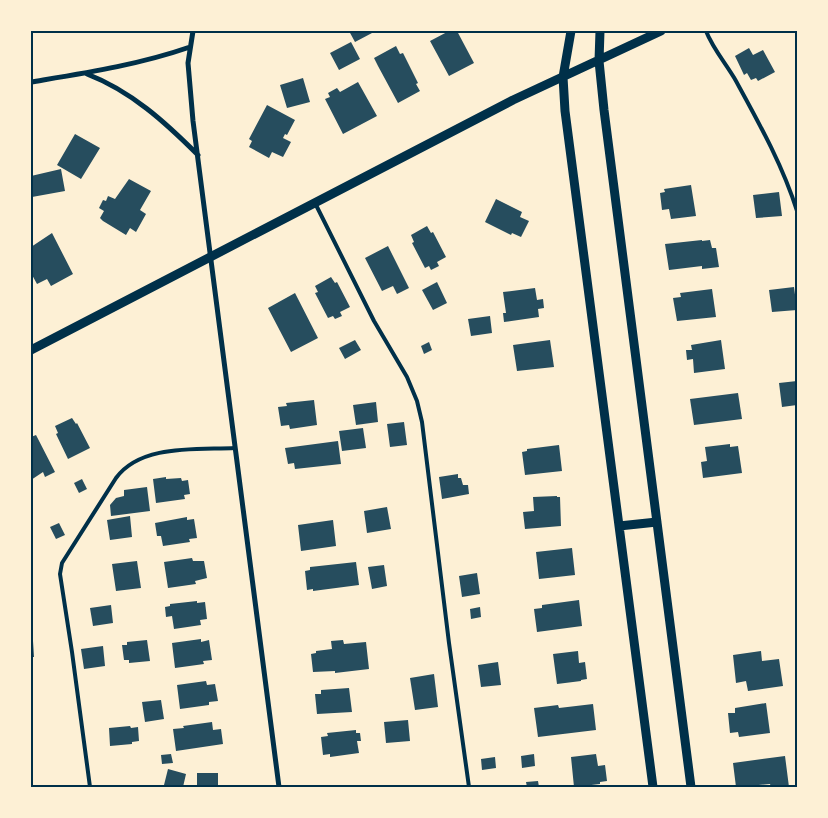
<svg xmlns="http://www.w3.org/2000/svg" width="828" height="818" viewBox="0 0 828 818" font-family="'Roboto Condensed',sans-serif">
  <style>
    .building { fill: #264d5e }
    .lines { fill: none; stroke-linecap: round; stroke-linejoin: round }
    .service { stroke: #003049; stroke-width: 4 }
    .minor { stroke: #003049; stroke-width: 5 }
    .tertiary { stroke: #003049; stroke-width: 9 }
    .neatline { fill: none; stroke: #003049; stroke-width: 2 }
  </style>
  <rect width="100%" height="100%" fill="#fdf0d5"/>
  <path class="building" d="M349,31H371L372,33L355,42Z
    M449,31H457L474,63L449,76L430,41Z
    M351,42L360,59L339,70L330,53Z
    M396,46L400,54L403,53L418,83L416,84L420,91L398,103L378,66L374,58Z
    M749,48L753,55L763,50L775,72L758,81L756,78L751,80L747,73L744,75L735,56Z
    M303,78L310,102L287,108L280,85Z
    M358,82L377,116L343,134L325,99L330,97L328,93L337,88L340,92Z
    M267,105L295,120L287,135L285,134L283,138L291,142L283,157L272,152L269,158L249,147L252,141L249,139Z
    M75,134L100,148L81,179L57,165Z
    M61,169L65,191L32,197L31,176Z
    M129,179L151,191L140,210L146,214L136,232L130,228L126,235L103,221L100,218L104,211L99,208L103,200L106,201L108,196L115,199Z
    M691,185L696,216L671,219L669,209L662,210L660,193L665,192L664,189Z
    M779,192L782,216L756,218L753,195Z
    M496,199L522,212L520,217L529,221L521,237L512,233L511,235L485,222Z
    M427,226L431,233L433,232L446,257L437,262L439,266L431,270L429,266L425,268L412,243L414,242L411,235Z
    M52,233L73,274L51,286L47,279L37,284L31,273V247Z
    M702,240V241L710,240L712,248H716L719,267L702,269V266L669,270L665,244Z
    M388,246L409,288L397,294L393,286L382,291L365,258Z
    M331,277L335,283L337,282L350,307L340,312L342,316L335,319L333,316L328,318L315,293L318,292L315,286Z
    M437,282L447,303L433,310L422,290Z
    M794,287L797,310L772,312L769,290Z
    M535,288L537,300L543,299L544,308L538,309L539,317L504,322L503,313H506L503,292Z
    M712,289L716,317L677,321L673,298L681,297L680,293Z
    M295,293L318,338L291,352L268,308Z
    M490,316L492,333L471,336L468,319Z
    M355,340L361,350L345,359L339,348Z
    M550,340L554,367L517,371L513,345Z
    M721,340L725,369L694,373L693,359L687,360L686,350H692L691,345Z
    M429,342L432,350L424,354L421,346Z
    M797,381V405L782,407L779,383Z
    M738,393L742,419L694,425L690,399Z
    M314,400L317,425L290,429L289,425L281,426L278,407L287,406L286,403Z
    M376,402L378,422L356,425L353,405Z
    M72,418L76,424L77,423L90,448L68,459L56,434L58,433L55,426Z
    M404,422L407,445L390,447L387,424Z
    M363,428L366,448L342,451L339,431Z
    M36,435L55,472L45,477L43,472L31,480V437Z
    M338,441L341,464L295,469L294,463L288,464L285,448Z
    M730,444V447L738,446L742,473L703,478L701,462L707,461L705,447Z
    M559,445L562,471L525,475L522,452L527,451V449Z
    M458,474V478H461L463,485H468L469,494L442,499L439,477Z
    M166,477V479L181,478L182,481L188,480L190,494L184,495L185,499L156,503L153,479Z
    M82,479L87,489L79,493L74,483Z
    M147,487L150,511L111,516L110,505L116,498L124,496V490Z
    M557,496V497H560L561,526L525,529L523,512L534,511L533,497Z
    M387,507L391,529L367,533L364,511Z
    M130,516L132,537L110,540L107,520Z
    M187,517V520L194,519L197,538L189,539L190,542L163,546L161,536H157L155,523Z
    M333,520L336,546L301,551L298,525Z
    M59,523L65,535L56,539L50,527Z
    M572,548L575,575L539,579L536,552Z
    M192,558L193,561H204L207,578L195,581L196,584L168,588L164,562Z
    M137,561L141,588L116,591L112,564Z
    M356,562L359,585L313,591V589L307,590L305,571L310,570V567Z
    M384,565L387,586L372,589L368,567Z
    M477,573L480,594L462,597L459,576Z
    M579,600L582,626L537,632L534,609L542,608V605Z
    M197,601V603L205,602L207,619L200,620L201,625L174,629L172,616L166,617L165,607L170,606V604Z
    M111,605L113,623L93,626L90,608Z
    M480,607L481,617L471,619L470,609Z
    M201,639V642L209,640L212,660L203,661L204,664L175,668L172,643Z
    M147,640L150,661L129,663V660H124L122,645H127V642Z
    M343,640L344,644L366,642L369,669L335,673V671L313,672L311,654L316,653V651L332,649L331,641Z
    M31,641H33L34,657H31Z
    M103,646L105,666L84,669L81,649Z
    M578,651L579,663L585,662L587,679L581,680V681L557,684L553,654Z
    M761,651L762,661L779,659L783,686L748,691L746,681L736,683L733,655Z
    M498,662L501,685L481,687L478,665Z
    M434,674L438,707L415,710L410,678Z
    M206,681L207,685L215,684L218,701L209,702V705L180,709L177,685Z
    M349,688L352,712L317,714L315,694H321V690Z
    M161,700L164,719L145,722L142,702Z
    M766,703L770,733L739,737L738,732L730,733L728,713H735V708Z
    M593,704L596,730L538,737L534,708L558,705L559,708Z
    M408,720L410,741L386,743L384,722Z
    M212,722L213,730L221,729L223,744L176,751L173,729L184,728L183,726Z
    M130,726L131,728L138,727L139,741L132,742V744L110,746L109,728Z
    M356,730V733H360L361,741H357L359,753L330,757V754L323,755L321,737L328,736L327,733Z
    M171,754L173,763L162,764L161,755Z
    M534,754L535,766L522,768L521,756Z
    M596,754L598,766L605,765L607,781L600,782V784L574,787L571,757Z
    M785,756L789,787H771L770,784L736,787L733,763Z
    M495,757L496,768L482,770L481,759Z
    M168,769L186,774L183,787L164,785Z
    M197,773H218V787H197Z
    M538,781L539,787H527L526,782Z"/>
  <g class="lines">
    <path class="service" d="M706,31C713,49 727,65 736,81C759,123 783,166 797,211
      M315,203L374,321L407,377L417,401L422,422L449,643L469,787
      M90,787L72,652L60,574L62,563L116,478C141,444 196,450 235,448"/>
    <path class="minor" d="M193,31L188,63L193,121L279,787
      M87,74C131,91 165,122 198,155
      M31,82C85,73 138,65 190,47"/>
    <path class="tertiary" d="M571,31L563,77L565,111L653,787
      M600,31L599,61L604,110L691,787
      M31,350L513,100L661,31
      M619,526L657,522"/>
  </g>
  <rect width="828" height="818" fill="none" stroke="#fdf0d5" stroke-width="65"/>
  <rect x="32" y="32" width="764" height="754" class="neatline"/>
</svg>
